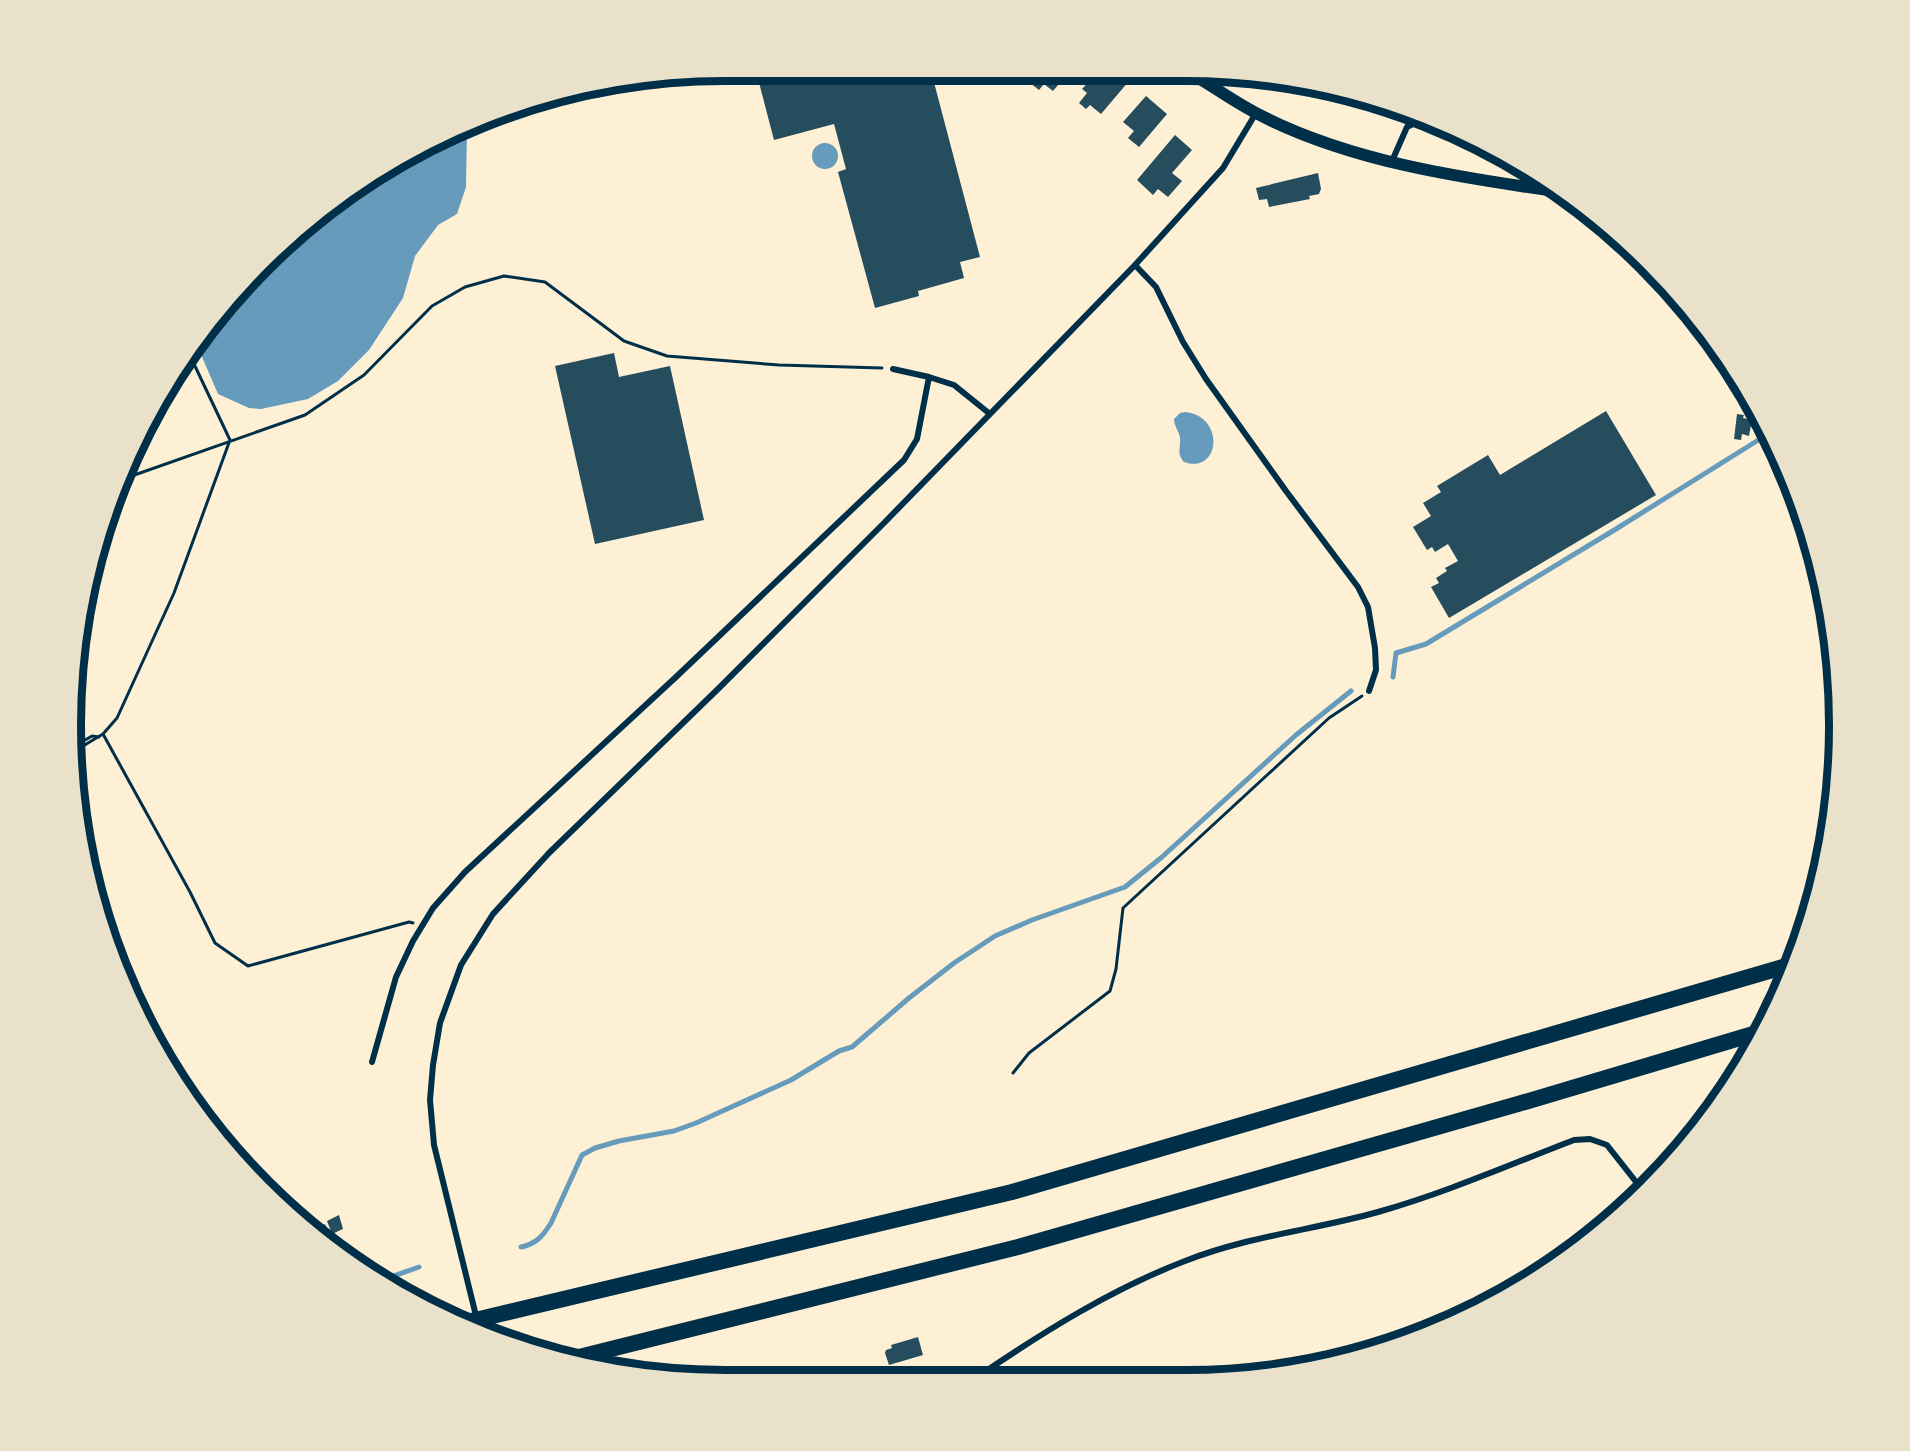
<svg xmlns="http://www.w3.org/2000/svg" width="1910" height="1451" viewBox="0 0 1910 1451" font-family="'DM Sans',sans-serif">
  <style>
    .water { fill: #669bbc }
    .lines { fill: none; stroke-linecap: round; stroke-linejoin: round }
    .stream { stroke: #669bbc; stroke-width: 5 }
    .building { fill: #264d5e }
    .path { stroke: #003049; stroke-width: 3 }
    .minor { stroke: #003049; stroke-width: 6 }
    .secondary { stroke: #003049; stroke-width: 12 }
    .motorway { stroke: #003049; stroke-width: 16 }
    .rim { fill: none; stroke: #003049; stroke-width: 8 }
  </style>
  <rect width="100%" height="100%" fill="#fdf0d5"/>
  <path class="water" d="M467,130L466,187L457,214L438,225L415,256L403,298L369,350L338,381L308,399L261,409L249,408L218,394L202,357L199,344L230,299L244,292L272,271L311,232L319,215L398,158Z
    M812 156a13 13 0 1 1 26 0a13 13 0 1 1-26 0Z
    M1185,412C1226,416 1220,475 1184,462C1176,453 1181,448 1180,438C1179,431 1174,426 1174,419L1180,413Z"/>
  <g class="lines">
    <path class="stream" d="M1393,677L1396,653L1426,644L1616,529L1768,434
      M834,1054L839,1051L852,1047L909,998L954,963L995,936L1032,920L1125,887L1162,857L1296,735L1351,691
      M521,1247C536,1244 543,1236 551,1223L582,1155L595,1148L619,1141L674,1131L696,1123L791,1080L834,1054
      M382,1280L419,1267"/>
  </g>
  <path class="building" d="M756,71H931L980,257L960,262L964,278L918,291L919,296L875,308L838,172L846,169L834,124L774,140Z
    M1004,71H1021L1010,83L1001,75Z
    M1038,71H1070L1053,91L1044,84L1039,90L1029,82Z
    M1098,72H1118L1129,81L1101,114L1090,105L1086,109L1079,103L1087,93L1082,89Z
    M1146,96L1167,114L1139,147L1128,138L1134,131L1123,122Z
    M1175,135L1192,150L1172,173L1182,181L1168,197L1158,189L1153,195L1137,180Z
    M1318,173L1321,189L1319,194L1309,196L1310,199L1269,207L1267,199L1259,200L1256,188Z
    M614,353L619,377L670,366L704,520L595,544L555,366Z
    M1606,411L1656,495L1449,618L1431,587L1439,583L1436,578L1447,571L1445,568L1458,561L1448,544L1435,552L1432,547L1427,550L1413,527L1431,516L1423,503L1441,492L1437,486L1488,455L1500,475Z
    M1737,414L1744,415L1743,418L1752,420L1749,436L1742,434L1741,440L1734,439Z
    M339,1215L343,1229L332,1234L327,1221Z
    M325,1224L331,1241L328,1242L313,1230Z
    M918,1337L923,1355L889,1365L885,1353L886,1350L892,1348L891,1345Z"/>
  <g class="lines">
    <path class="path" d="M123,479L305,415L364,375L432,306L465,287L504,276L545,282L624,341L667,356L779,365L882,368
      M103,734L190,892L215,943L248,966L409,922L413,923
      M73,747L92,736L99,737
      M73,752L103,734L117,718L174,593L230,440L194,364
      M1013,1073L1029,1053L1110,991L1116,969L1123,908L1329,718L1362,696"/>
    <path class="minor" d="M1392,161L1407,127L1417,122L1428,121
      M1135,265L1156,287L1183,342L1206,379L1286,491L1358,587L1368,607L1375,648L1376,670L1369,691
      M893,369L929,377L954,385L990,414
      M372,1062L396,977L413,941L433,908L465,872L676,677L904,460L917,439L929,377
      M479,1328L434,1145L430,1100L433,1065L440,1023L461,965L493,914L549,853L719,688L885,522L1135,265L1223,168L1256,113
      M980,1375C1045,1331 1112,1289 1185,1261C1248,1236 1314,1230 1378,1212C1445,1193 1509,1165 1574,1140L1590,1139L1607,1145L1644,1192"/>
    <path class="secondary" d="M1189,72C1211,85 1233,101 1256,113C1347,161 1461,178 1562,192"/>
    <path class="motorway" d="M467,1322L1012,1192L1793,964
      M571,1359L1018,1247L1525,1102L1760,1032"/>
  </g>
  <path d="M0 0H1910V1451H0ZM725 81H1185A644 644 0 0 1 1829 725V726A644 644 0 0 1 1185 1370H725A644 644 0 0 1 81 726V725A644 644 0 0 1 725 81Z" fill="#e9e1ca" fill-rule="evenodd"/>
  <path class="rim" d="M725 81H1185A644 644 0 0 1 1829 725V726A644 644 0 0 1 1185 1370H725A644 644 0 0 1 81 726V725A644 644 0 0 1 725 81Z"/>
</svg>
